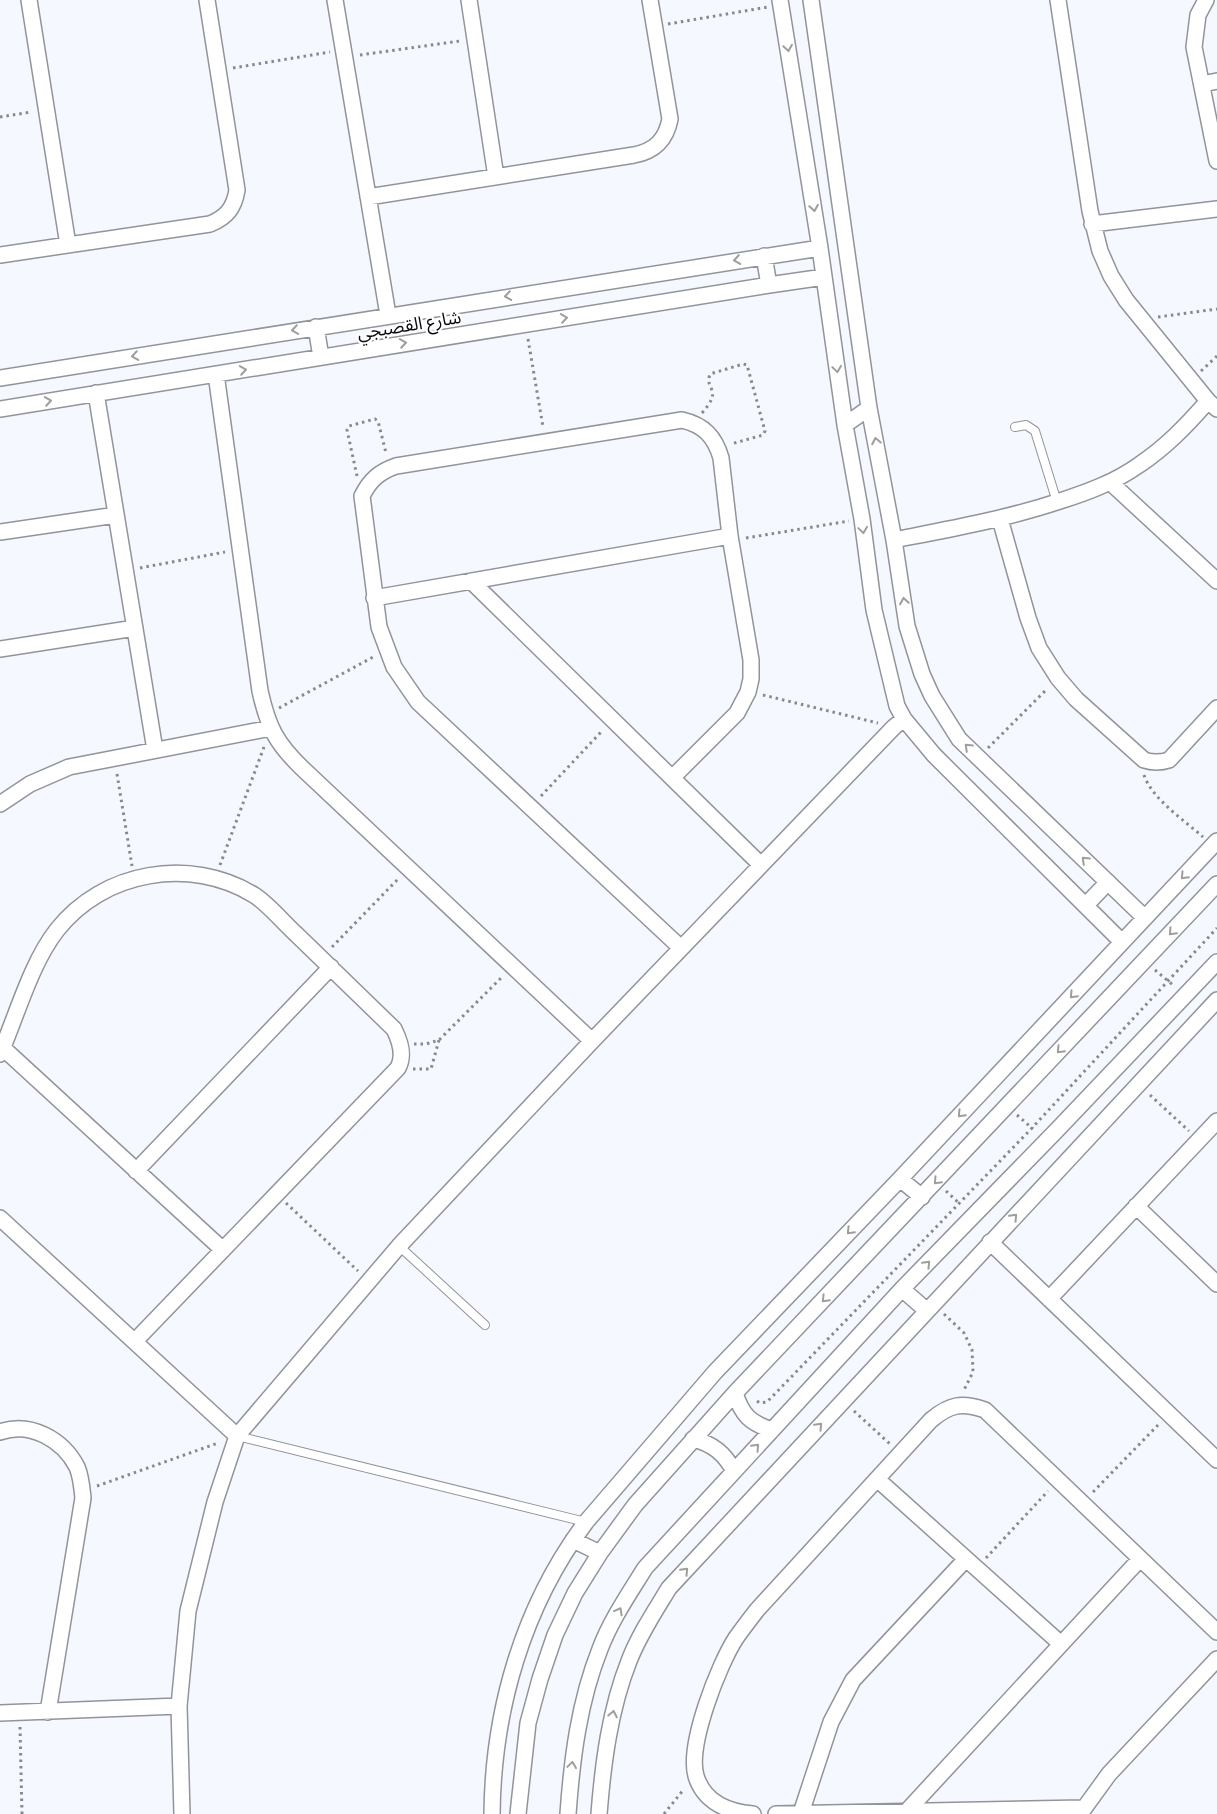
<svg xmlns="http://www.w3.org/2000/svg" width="1217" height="1814" viewBox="0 0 1217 1814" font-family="'Exo 2','Noto Sans Arabic',sans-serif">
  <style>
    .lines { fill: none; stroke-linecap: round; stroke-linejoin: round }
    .lane-casing { stroke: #91949a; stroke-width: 10 }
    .street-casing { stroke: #91949a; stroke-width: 18 }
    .path { stroke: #88898d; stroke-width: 3; stroke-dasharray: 2.5 4; stroke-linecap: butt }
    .lane { stroke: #fff; stroke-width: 8 }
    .street { stroke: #fff; stroke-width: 15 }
    .oneway { stroke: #9e9e9f }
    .labels { text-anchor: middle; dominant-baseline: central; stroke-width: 4.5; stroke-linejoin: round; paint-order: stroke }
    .street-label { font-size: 18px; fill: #0c0c0e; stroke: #fff }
  </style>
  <rect width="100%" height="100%" fill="#f6f8ff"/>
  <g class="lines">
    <g class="lane-casing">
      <path id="lane" d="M1015,427L1026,425L1035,431L1057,502
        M399,1246L485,1325
        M237,1436L586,1522"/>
    </g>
    <g class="street-casing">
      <path id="street" d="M29,0L68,245
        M335,0L388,315
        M469,0L496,177
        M780,0L820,248L845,425L862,519L874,610L897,706L904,719L934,755L1122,942
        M811,0L869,408L894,540L907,626L922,674L932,696L959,739L1145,918
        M1058,0L1090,211L1100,251L1111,276L1126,300L1208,401L1217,409
        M1206,0L1198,15L1194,47L1217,161
        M1202,84L1217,81
        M368,197L634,155C655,151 666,140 670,119L650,0
        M1092,224L1217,209
        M0,255L210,224C227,217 234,208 237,190L207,0
        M764,256L769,285
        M316,327L321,357
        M216,374L260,691C268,727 276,743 302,768L592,1041
        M0,378L820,248
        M96,393L155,750
        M0,409L769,285L824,277
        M845,425L869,408
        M1111,483L1217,581
        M1000,519L1028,618L1039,648L1058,678L1076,699L1144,760C1153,763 1160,763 1169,760L1217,708
        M0,532L116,515
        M894,540C950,529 1006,519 1060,501C1088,492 1115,482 1139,465C1166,447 1187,425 1208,401
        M471,581L761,865
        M374,598L730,536
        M0,649L135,628
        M672,778L737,713L748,692L751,679V660L730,536L721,458C715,437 704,425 682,420L396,466C379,472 370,480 362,496L379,627L394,667L418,702L681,948
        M0,804L30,784L69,767L271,728
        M1086,905L1108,882
        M3,1048L223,1250
        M0,1054C17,1015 31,963 57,930C103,871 190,856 254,895C267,903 284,923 296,934C328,965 361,997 394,1029C400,1041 405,1055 398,1068L135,1341
        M136,1171L331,967
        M900,1179L922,1197
        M1136,1206L1217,1284
        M0,1218L237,1436
        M990,1242L1217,1460
        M902,1289L926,1310
        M1049,1299L1217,1121
        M735,1393C742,1415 750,1423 772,1430
        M0,1432C31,1421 63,1440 77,1467C81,1476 82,1488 83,1498L48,1712
        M693,1439C713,1444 724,1453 734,1471
        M877,1479L1061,1644
        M573,1540L600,1553
        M0,1713L179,1706
        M906,1812L1140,1559
        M801,1813L831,1722L853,1680L966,1559
        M182,1814L179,1706L188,1611L215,1502L237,1436L399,1246L592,1041L894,727L904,719
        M492,1814C493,1710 523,1606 586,1522L715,1372L900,1179L1217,841
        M518,1814L528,1723L540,1679L555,1635L575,1593L600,1553L635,1505L735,1393L1217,884
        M568,1814C572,1758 579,1702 600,1649C611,1620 629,1594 645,1568L902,1289L1056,1131L1217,962
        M599,1814C603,1763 610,1709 629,1661C639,1635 655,1611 669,1588L1217,1000
        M753,1814C728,1812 704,1802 696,1776C687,1745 719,1664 736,1638C743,1628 750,1619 757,1610L931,1420C950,1404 962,1402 985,1410L1217,1632
        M776,1814L1083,1808
        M1080,1814L1109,1774L1217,1659"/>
    </g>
    <path class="path" d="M668,24L768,7
      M360,55L460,41
      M233,68L330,52
      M0,117L31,112
      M1158,317L1217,309
      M528,339L543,427
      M1201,371L1217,356
      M702,413C724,388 704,391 710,374L743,364L747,365L765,431L763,435L731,444
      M357,476L347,430L349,426L375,419L378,421L386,453
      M746,538L849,521
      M140,568L225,552
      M763,695L878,723
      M279,708L375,656
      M988,748L1047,689
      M117,774L132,866
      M1144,775C1152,799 1184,820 1203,837
      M541,796L602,731
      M220,865L264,747
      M332,947L399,878
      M1155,970L1173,985
      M414,1044H426L439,1040L503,976
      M413,1069H431L439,1040
      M1150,1095L1189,1131
      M1017,1115L1033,1129
      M946,1191L960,1204
      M286,1203L358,1271
      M944,1314L964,1333L972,1350L973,1372L964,1390
      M757,1401L760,1403L767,1402L1032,1128L1217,928
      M854,1411L890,1444
      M97,1486L218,1443
      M1093,1492L1158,1425
      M986,1558L1048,1491
      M20,1727L22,1814
      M664,1814L684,1789"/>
    <use href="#lane" class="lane"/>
    <use href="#street" class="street"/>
  </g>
  <defs><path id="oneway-chevron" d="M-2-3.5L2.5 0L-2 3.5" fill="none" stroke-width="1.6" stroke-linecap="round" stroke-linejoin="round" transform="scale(1.25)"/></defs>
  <g class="oneway">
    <use href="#oneway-chevron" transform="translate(788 48) rotate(81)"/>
    <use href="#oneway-chevron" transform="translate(814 208) rotate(81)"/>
    <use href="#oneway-chevron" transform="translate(737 260) rotate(171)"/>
    <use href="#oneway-chevron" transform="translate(508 296) rotate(171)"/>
    <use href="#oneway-chevron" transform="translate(564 318) rotate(-9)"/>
    <use href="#oneway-chevron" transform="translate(295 330) rotate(171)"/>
    <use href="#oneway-chevron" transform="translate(403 343) rotate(-9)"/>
    <use href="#oneway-chevron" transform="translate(135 356) rotate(171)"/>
    <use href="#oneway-chevron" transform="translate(837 369) rotate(82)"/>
    <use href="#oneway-chevron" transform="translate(243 370) rotate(-9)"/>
    <use href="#oneway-chevron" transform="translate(48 401) rotate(-9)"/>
    <use href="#oneway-chevron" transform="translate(876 441) rotate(-101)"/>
    <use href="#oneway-chevron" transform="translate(863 530) rotate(82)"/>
    <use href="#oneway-chevron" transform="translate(904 601) rotate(-99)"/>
    <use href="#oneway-chevron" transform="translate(968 747) rotate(-136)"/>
    <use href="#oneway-chevron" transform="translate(1085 860) rotate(-136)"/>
    <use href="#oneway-chevron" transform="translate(1184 876) rotate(133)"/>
    <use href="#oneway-chevron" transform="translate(1172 932) rotate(133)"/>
    <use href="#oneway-chevron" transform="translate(1073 995) rotate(133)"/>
    <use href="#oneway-chevron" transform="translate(1060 1050) rotate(133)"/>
    <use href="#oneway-chevron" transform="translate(961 1114) rotate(133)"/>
    <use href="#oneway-chevron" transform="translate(937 1181) rotate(133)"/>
    <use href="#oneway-chevron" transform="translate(1014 1217) rotate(-47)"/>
    <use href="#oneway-chevron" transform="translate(850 1231) rotate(134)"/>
    <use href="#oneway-chevron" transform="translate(927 1264) rotate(-46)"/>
    <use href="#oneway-chevron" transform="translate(825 1299) rotate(134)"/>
    <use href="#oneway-chevron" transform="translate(819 1426) rotate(-47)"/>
    <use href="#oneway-chevron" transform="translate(756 1447) rotate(-47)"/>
    <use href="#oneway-chevron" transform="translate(685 1571) rotate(-47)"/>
    <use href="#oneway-chevron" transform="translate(619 1611) rotate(-61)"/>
    <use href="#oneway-chevron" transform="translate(613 1714) rotate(-79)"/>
    <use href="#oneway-chevron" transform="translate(572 1765) rotate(-82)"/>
  </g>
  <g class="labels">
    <g class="street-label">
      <text transform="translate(409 324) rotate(-9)">شارع القصبجي</text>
    </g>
  </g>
</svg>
